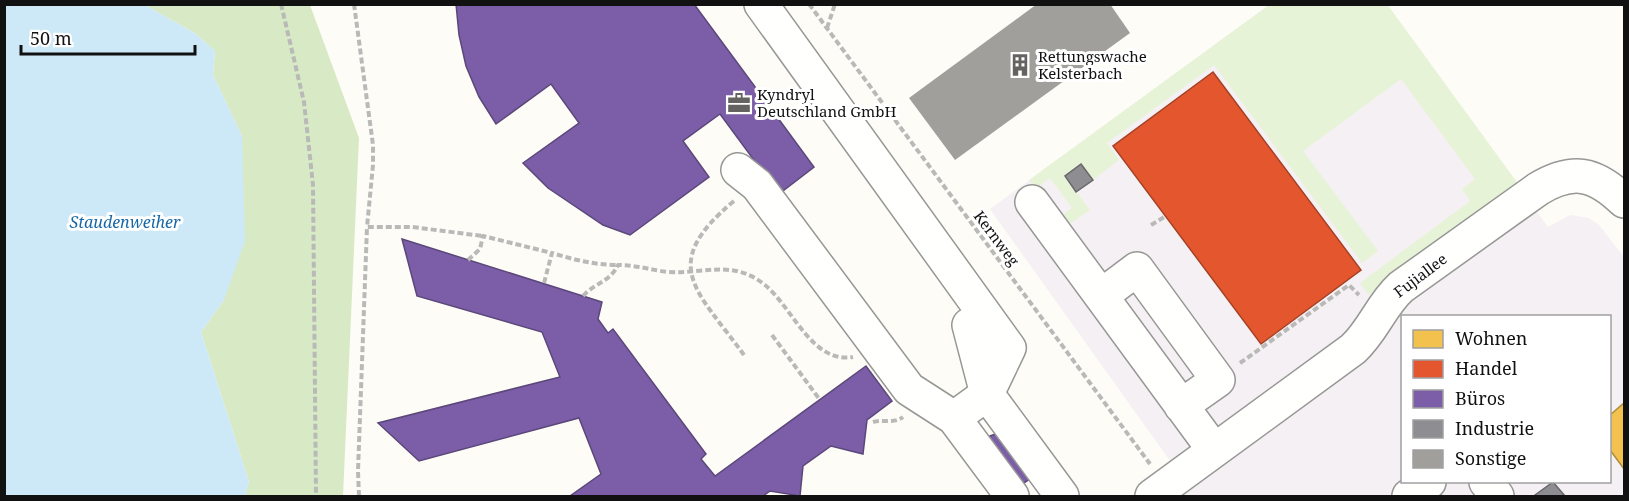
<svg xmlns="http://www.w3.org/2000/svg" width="1629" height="501" viewBox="0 0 1629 501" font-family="'Noto Serif',serif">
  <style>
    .industrial { fill: #f5f0f3; fill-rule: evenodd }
    .green { fill: #e7f3d7 }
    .forest { fill: #d8eac5 }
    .water { fill: #cde8f7 }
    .homes { fill: #f2c14e; stroke: #ae8c3c; stroke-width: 1.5 }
    .shops { fill: #e4572e; stroke: #a54225; stroke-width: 1.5 }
    .offices { fill: #7b5ea7; stroke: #5b477a; stroke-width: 1.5 }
    .industry { fill: #8d8d92; stroke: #68686b; stroke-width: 1.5 }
    .building { fill: #a19f9c }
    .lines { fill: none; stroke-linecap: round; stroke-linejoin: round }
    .minor-casing { stroke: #979795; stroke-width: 36 }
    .path { stroke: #b9b9b8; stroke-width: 4; stroke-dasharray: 6 3; stroke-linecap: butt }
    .minor { stroke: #fffffe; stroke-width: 33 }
    .labels { text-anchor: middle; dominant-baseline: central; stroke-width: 6; stroke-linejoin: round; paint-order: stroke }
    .poi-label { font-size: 15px; fill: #111; stroke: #fff; text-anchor: start }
    .street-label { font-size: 15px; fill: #111; stroke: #fff }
    .water-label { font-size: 16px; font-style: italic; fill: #1768a6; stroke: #fff }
  </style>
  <rect width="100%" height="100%" fill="#fdfcf7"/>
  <path class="industrial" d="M1269,5H1387L1548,227L1570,215L1589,218L1599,225L1624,257V496H1174L1188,486L990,209ZM1402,316H1610V482H1402Z"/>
  <path class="green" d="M1387,4L1519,185L1369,295L1360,283L1470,201L1462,189L1475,179L1401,79L1303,151L1378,251L1362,263L1214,65L1107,143L1119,160L1093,180L1081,164L1065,176L1090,210L1065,227L1058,218L1072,208L1050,178L1036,188L1029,180L1269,5Z"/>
  <path class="forest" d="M145,5H310L359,138L343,496H245L249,482L201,332L224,300L242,136L213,75L215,51L196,34Z"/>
  <path class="water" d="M4,5H145L196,34L215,51L213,75L242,136L245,241L224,300L201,332L249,482L245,496H5Z"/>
  <path class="homes" d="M1624,403V469L1610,450V415Z"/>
  <path class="shops" d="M1213,72L1361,270L1261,344L1113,146Z"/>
  <path class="offices" d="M456,4H694L814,167L779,194L720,114L683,141L709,177L630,235L603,225L548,188L523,163L579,123L551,84L496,124L479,97L466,66L459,35Z
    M402,239L602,302L598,319L608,333L613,329L706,454L701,459L715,476L866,366L892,401L867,420L863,454L831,446L803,466L800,496L770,491L763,496H570L601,474L579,418L419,461L378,423L560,377L542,332L417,296Z
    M996,434L1031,478L1017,488L988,439L990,436Z"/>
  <path class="industry" d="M1081,164L1093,180L1076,192L1065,176Z
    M1553,482L1565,496H1536L1535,495Z"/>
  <path class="building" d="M1037,4H1110L1130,33L955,160L909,98Z"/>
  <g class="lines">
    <g class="minor-casing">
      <path id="minor" d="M761,4L1009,348L987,394L954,418
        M738,170L757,185L909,389L954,418L1012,496
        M1032,202L1214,450
        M1101,296L1137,269L1218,380L1181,406
        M969,325L987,394L1062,496
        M1486,482L1497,496
        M1152,496L1353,349C1373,331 1381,305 1401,287L1538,189C1573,168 1595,173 1624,201
        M1409,496L1429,482"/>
    </g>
    <path class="path" d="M281,4L304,102L313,185L316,496
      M354,4L373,145V165L367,227
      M809,4L1150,464
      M827,28L835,4
      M734,201C657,265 697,290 744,355
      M1151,225L1166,216
      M468,260L480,249L483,236L552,253
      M544,283L552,253C575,260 595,265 618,265
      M583,296C596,282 610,282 618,265C636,265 651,270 668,272C705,274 733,259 765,285C793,308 812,364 853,357
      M772,335L820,400
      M1240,363L1349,285L1359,295
      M873,422C883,419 894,424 903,417
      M359,496L358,471L367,227H412L483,236"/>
    <use href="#minor" class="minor"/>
  </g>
  <defs>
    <g id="building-bare" transform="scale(1.8)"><path d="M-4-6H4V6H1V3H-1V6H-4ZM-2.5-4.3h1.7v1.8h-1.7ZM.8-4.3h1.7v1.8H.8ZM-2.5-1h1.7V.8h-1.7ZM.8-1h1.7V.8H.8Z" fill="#646362" stroke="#fff" stroke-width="2.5" paint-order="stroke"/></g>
    <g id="office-bare" transform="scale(1.8)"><path d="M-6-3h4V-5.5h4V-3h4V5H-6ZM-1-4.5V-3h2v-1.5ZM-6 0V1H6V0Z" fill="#646362" stroke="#fff" stroke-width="2.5" paint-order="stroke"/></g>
  </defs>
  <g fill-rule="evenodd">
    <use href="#building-bare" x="1020" y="65"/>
    <use href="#office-bare" x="739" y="103"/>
  </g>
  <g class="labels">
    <g class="poi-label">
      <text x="1038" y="56">Rettungswache<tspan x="1038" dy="17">Kelsterbach</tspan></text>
      <text x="757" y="94">Kyndryl<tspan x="757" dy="17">Deutschland GmbH</tspan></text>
    </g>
    <g class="street-label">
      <text transform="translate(997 238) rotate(53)">Kernweg</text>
      <text transform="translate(1420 275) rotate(-37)">Fujiallee</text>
    </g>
    <g class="water-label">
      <text x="125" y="222">Staudenweiher</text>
    </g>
  </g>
  <rect width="1629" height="501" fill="none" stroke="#111111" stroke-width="12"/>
  <rect x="1401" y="315" width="210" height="168" fill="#ffffff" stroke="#a0a0a0" stroke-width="1.5"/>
  <rect x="1413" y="330" width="30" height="18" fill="#f2c14e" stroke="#a0a0a0" stroke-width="1.5"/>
  <text x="1455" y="345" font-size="18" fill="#111111">Wohnen</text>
  <rect x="1413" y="360" width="30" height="18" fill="#e4572e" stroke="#a0a0a0" stroke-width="1.5"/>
  <text x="1455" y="375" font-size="18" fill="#111111">Handel</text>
  <rect x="1413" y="390" width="30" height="18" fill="#7b5ea7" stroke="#a0a0a0" stroke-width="1.5"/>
  <text x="1455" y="405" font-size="18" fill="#111111">Büros</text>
  <rect x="1413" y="420" width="30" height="18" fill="#8d8d92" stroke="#a0a0a0" stroke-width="1.5"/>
  <text x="1455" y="435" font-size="18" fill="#111111">Industrie</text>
  <rect x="1413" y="450" width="30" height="18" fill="#a19f9c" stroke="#a0a0a0" stroke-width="1.5"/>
  <text x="1455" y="465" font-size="18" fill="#111111">Sonstige</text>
  <path d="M21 45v9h174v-9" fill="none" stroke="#111111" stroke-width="3"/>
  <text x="30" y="45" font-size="18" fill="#111111" stroke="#ffffff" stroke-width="4.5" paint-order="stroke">50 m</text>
</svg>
